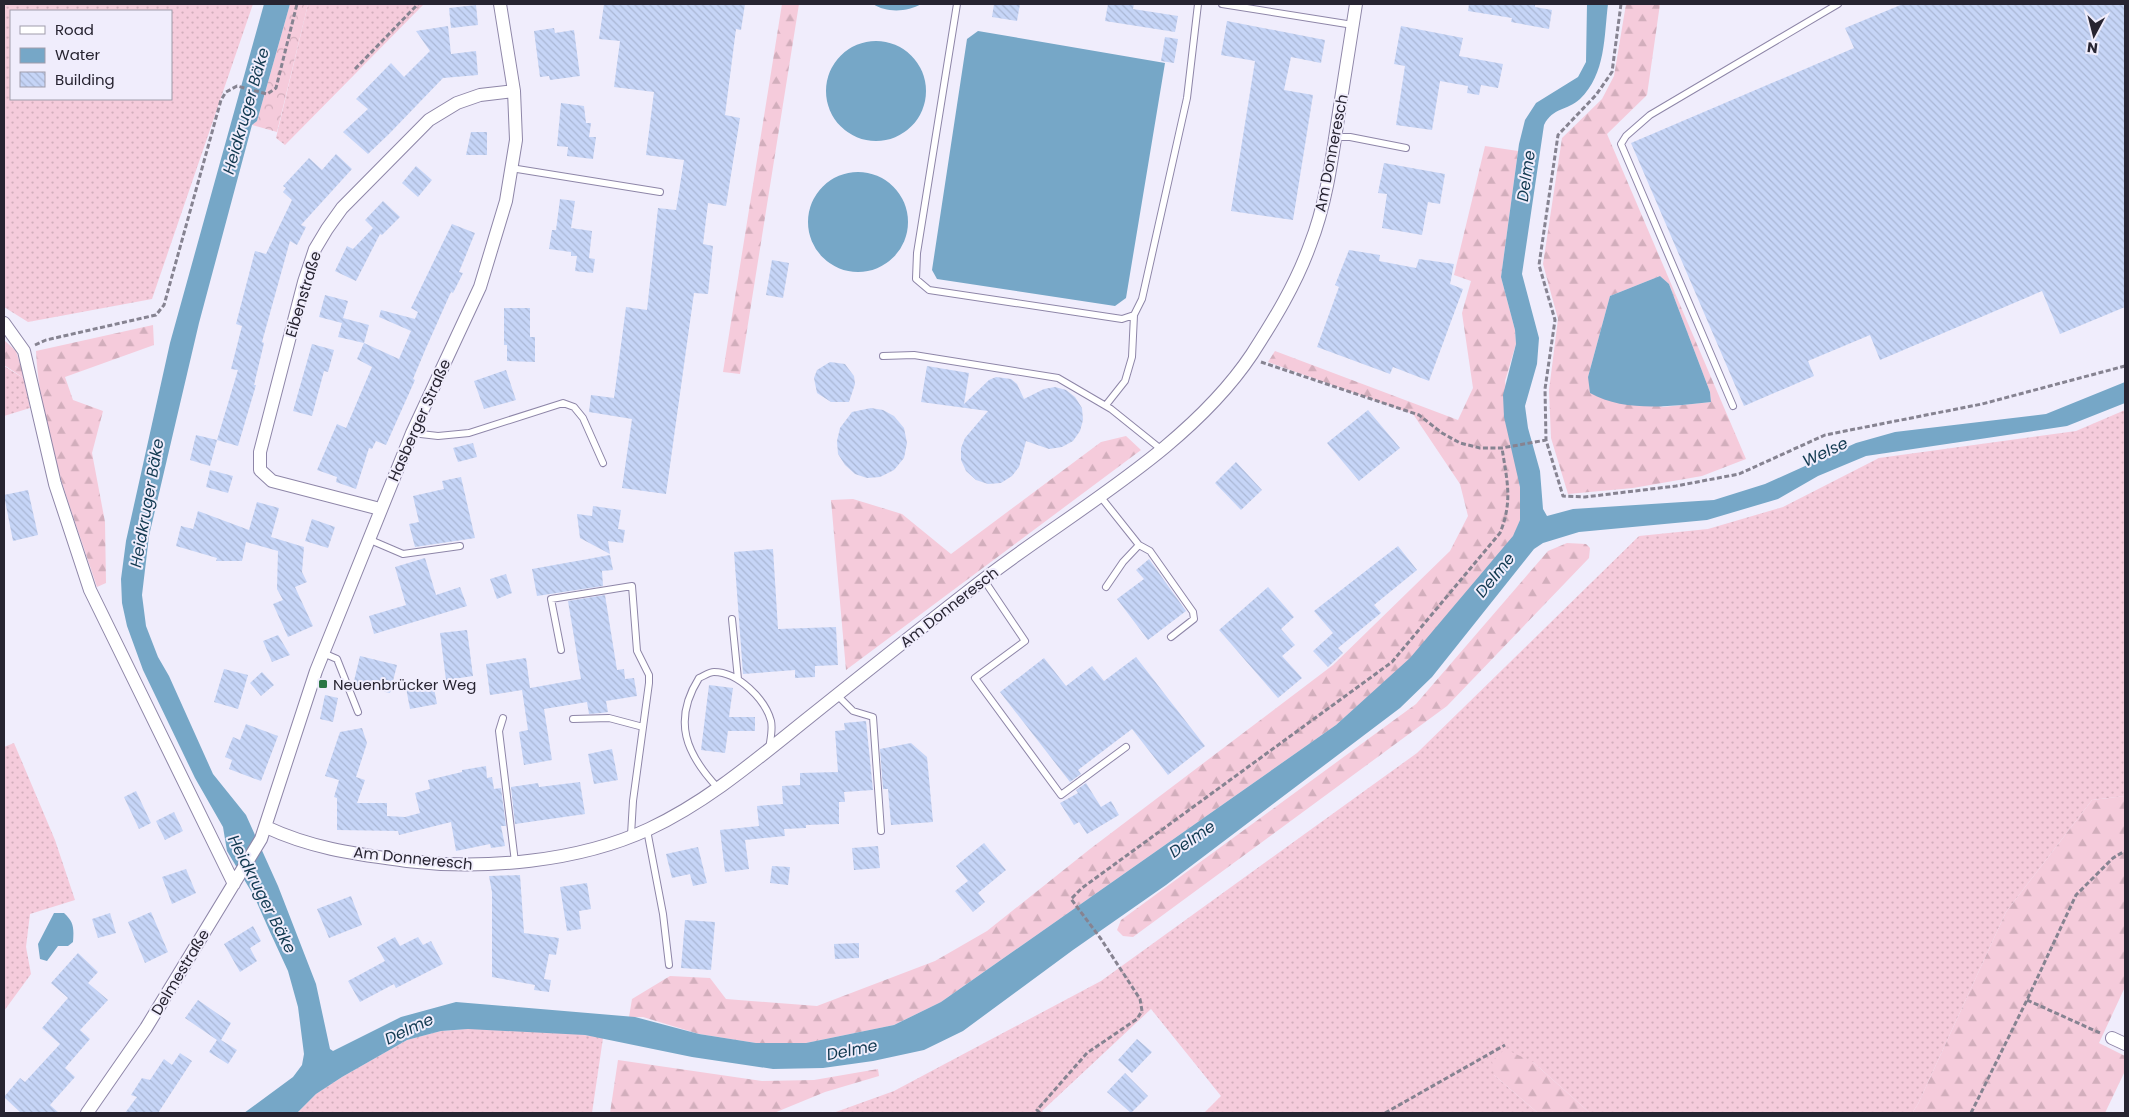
<svg xmlns="http://www.w3.org/2000/svg" width="2129" height="1117" viewBox="0 0 2129 1117" font-family="Poppins,sans-serif">
  <style>
    .grass { fill: url(#grass-dots); fill-rule: evenodd }
    .forest { fill: url(#forest-firs); fill-rule: evenodd }
    .park { fill: url(#park-crowns) }
    .water { fill: #76a7c7 }
    .building { fill: url(#building-back-hatch) }
    .lines { fill: none; stroke-linecap: round; stroke-linejoin: round }
    .lane-casing { stroke: #8e86a8; stroke-width: 8 }
    .street-casing { stroke: #8e86a8; stroke-width: 14 }
    .path { stroke: #868391; stroke-width: 3; stroke-dasharray: 5 2.5; stroke-linecap: butt }
    .lane { stroke: #fff; stroke-width: 6 }
    .street { stroke: #fff; stroke-width: 12 }
    .poi-dot { fill: #2a7645; stroke: #f0edfc; stroke-width: 2 }
    .labels { text-anchor: middle; dominant-baseline: central; stroke-width: 4; stroke-linejoin: round; paint-order: stroke }
    .street-label { font-size: 15px; fill: #272431; stroke: #f0edfc }
    .poi-label { font-size: 15px; fill: #272431; stroke: #f0edfc; text-anchor: start }
    .water-label { font-size: 16px; font-style: italic; fill: #113950; stroke: #f0edfc }
  </style>
  <defs>
    <pattern id="grass-dots" width="8" height="8" patternUnits="userSpaceOnUse" patternTransform="scale(1.25)"><rect width="8" height="8" fill="#f5cbdb"/><path d="M2 2h.1M6 6h.1" fill="none" stroke="#d2aebc" stroke-width="1.8" stroke-linecap="round"/></pattern>
    <pattern id="forest-firs" width="22" height="20" patternUnits="userSpaceOnUse" patternTransform="scale(1.25)"><rect width="22" height="20" fill="#f5cbdb"/><path d="M5 1l3.5 6h-7zM16 11l3.5 6h-7z" fill="#d2aebc"/></pattern>
    <pattern id="park-crowns" width="20" height="18" patternUnits="userSpaceOnUse" patternTransform="scale(1.25)"><rect width="20" height="18" fill="#f5cbdb"/><path d="M2 6a3 3 0 1 1 6 0M12 15a3 3 0 1 1 6 0" fill="none" stroke="#d2aebc"/></pattern>
    <pattern id="building-back-hatch" width="6" height="6" patternUnits="userSpaceOnUse" patternTransform="scale(1.25)"><rect width="6" height="6" fill="#c6d5f7"/><path d="M-1 5l2 2M0 0l6 6M5-1l2 2" fill="none" stroke="#aab7d4"/></pattern>
  </defs>
  <rect width="100%" height="100%" fill="#f0edfc"/>
  <path class="grass" d="M4,4H253L152,299L28,322L4,307ZM171,11V99H11V11Z
    M308,4H424L285,145L276,138Z
    M4,366L25,379L30,408L4,416Z
    M2125,410V796L2092,800L2006,912L1918,1104L1912,1113H1590L1533,1062L1494,1075L1538,1113H1204L1221,1096L1151,1009L1042,1111L1044,1113H833L894,1091L1101,981L1417,753L1639,536L1708,529L1783,507L1879,458L2076,431Z
    M14,743L55,840L75,900L30,914L26,947L31,974L4,1011V747Z
    M468,1029C513,1030 559,1029 603,1038L592,1113H297L316,1094L342,1077L407,1040L441,1031Z"/>
  <path class="forest" d="M782,4H799L740,374L723,372Z
    M1626,4H1660L1647,95L1607,134L1746,459L1702,476L1633,488L1568,494L1551,438L1549,390L1558,319L1543,264L1562,138L1602,99L1614,76ZM1660,276L1669,284L1710,392L1711,402L1663,407L1588,377L1610,296Z
    M1485,146L1518,151L1501,277L1515,330L1516,344L1505,381L1520,487V520L1514,536L1410,659L1336,725L941,1002L894,1025L806,1043H756L699,1034L643,1017H629L632,999L670,976L710,978L726,999L817,1006L935,961L987,931L1090,849L1333,665L1450,551L1468,516L1460,484L1413,414L1268,362L1275,351L1458,420L1473,388L1462,313L1471,281L1454,275Z
    M153,325L154,345L65,377L73,400L103,411L92,453L105,522L106,583L97,587C72,511 40,432 36,351Z
    M4,340L16,351L25,379L4,365Z
    M1126,436L1141,450L846,670L831,500L853,499L902,514L951,554L1101,442Z
    M1567,543L1586,544L1590,548L1589,558L1447,706L1133,937L1123,936L1117,930L1121,920L1416,704L1548,551Z
    M2125,796V987L2099,1043L2125,1056V1071L2105,1113H1912L1918,1104L2006,912L2092,800Z
    M1505,1049L1533,1062L1590,1113H1538L1494,1075L1492,1061Z
    M618,1060L762,1081L814,1080L878,1069L879,1076L825,1092L774,1113H610Z"/>
  <path class="park" d="M290,4H308L277,132L252,125L257,121Z"/>
  <path class="water" d="M264,4H290L257,121L252,125L199,323L149,536L142,595L146,626L158,657L169,676L213,774L246,815L278,886L316,984L330,1049L333,1051L401,1017L456,1002L635,1017L699,1034L756,1043H806L894,1025L941,1002L1336,725L1410,658L1513,536L1520,520V487L1504,417L1503,395L1516,344L1515,330L1501,277L1519,144L1525,120L1536,103L1578,77L1586,62L1587,4H1608C1604,36 1606,74 1580,99C1567,111 1553,107 1544,125L1522,274L1539,338L1537,364L1525,406L1528,428L1540,471L1543,509L1547,516L1573,509L1714,500L1765,484L1856,443L1895,432L2046,414L2125,382V403L2067,426L1866,456L1818,476L1778,499L1707,520L1579,532L1543,543L1534,549L1432,677L1400,708L1166,885L1073,950L963,1031L924,1050L873,1061L823,1068L773,1069L692,1057L585,1035L468,1029L441,1031L407,1040L342,1077L316,1094L297,1113H244L293,1077L302,1065L304,1054L298,1007L288,971L270,932L254,896L227,851L223,827L195,778L143,670L127,626L122,603L121,579L126,541L170,343Z
    M873,4H921C908,12 886,13 873,4Z
    M978,31L1165,63L1126,298L1115,306L937,279L932,270L967,39Z
    M826 91a50 50 0 1 1 100 0a50 50 0 1 1-100 0Z
    M808 222a50 50 0 1 1 100 0a50 50 0 1 1-100 0Z
    M1660,276L1669,284L1710,392L1711,402C1673,406 1625,413 1590,393L1588,377L1610,296Z
    M54,913H64C74,922 74,928 73,942L68,946H58L47,961L40,959L38,944Z"/>
  <path class="building" d="M604,4H745L741,30L736,29L725,115L740,118L726,206L708,203L703,244L713,246L708,294L694,293L666,494L622,488L632,419L589,412L591,395L614,398L626,307L647,310L658,208L676,210L684,160L646,155L654,92L614,87L620,41L599,39Z
    M994,4H1020L1017,21L992,17Z
    M1108,4H1134L1133,9L1178,16L1175,32L1105,21Z
    M1469,4H1535V7L1552,10L1549,29L1511,22L1512,18L1468,11Z
    M1903,4H2125V307L2060,334L2042,291L1880,360L1870,335L1808,361L1814,376L1744,406L1631,143L1854,48L1845,28Z
    M476,5L478,25L451,28L449,8Z
    M1227,21L1325,40L1321,63L1291,57L1284,90L1313,95L1293,220L1231,211L1255,61L1221,55Z
    M448,26L451,54L476,51L478,75L443,78L389,134L368,154L343,132L368,109L356,99L391,63L404,77L430,51L416,31Z
    M1401,26L1463,38L1459,56L1503,64L1498,88L1481,85L1479,95L1467,93L1468,86L1440,81L1432,130L1396,125L1405,66L1394,64Z
    M554,28L555,33L574,30L580,76L550,80L549,76L540,77L534,31Z
    M1165,37L1178,39L1174,63L1161,61Z
    M561,103L584,106L586,123H591L589,137H596L593,159L567,156L568,147L557,146Z
    M471,132H487V155H466Z
    M336,154L352,169L301,225L306,227L297,245L290,241L262,342L264,343L254,385H256L238,446L217,440L238,370L231,369L242,326L236,324L255,251L266,254L292,200L283,192L286,188L283,186L309,158L322,170Z
    M1384,163L1445,174L1440,204L1428,202L1422,235L1382,228L1387,194L1378,193Z
    M416,166L432,180L418,197L402,183Z
    M560,199L575,201L571,228L592,231L589,258L595,259L593,273L575,271L577,256H571V252L549,249L552,230H556Z
    M383,201L400,217L382,235L380,234L356,281L335,271L347,246L353,249L373,228L365,220Z
    M452,224L475,233L459,272L463,273L453,293L451,292L426,348L413,379L415,380L386,445L376,441L372,449L369,448L356,489L336,482L337,477L317,470L337,424L346,428L372,367L357,359L364,343L399,359L411,331L379,317L381,310L415,319L418,312L411,308Z
    M1349,250L1380,255L1379,261L1416,268L1419,259L1454,264L1450,284L1463,289L1429,381L1393,367L1390,374L1317,347L1339,287L1335,285Z
    M772,260L789,263L783,298L766,295Z
    M325,295L348,301L343,318L369,325L364,343L338,337L342,323L319,317Z
    M504,308H530V337H535V362L507,361V345H504Z
    M312,344L334,350L328,372L324,371L312,416L293,411Z
    M830,362L845,364L854,376L855,384L849,402H831L817,393L814,378L817,370Z
    M927,366L969,373L964,404L989,380L996,377L1011,379L1017,384L1024,399L1044,389L1055,387L1066,390L1075,397L1082,408L1083,420L1080,431L1073,441L1062,447L1049,449L1026,441L1019,467L1012,476L1001,483L988,484L976,480L966,471L961,460V448L965,438L988,411L921,402Z
    M506,370L516,400L484,409L474,381Z
    M871,408L883,410L894,416L904,428L907,443L904,458L894,470L880,477L867,478L855,474L845,465L838,454L837,441L840,428L852,412Z
    M1368,410L1400,448L1359,481L1327,443Z
    M196,435L217,440L210,466L190,460Z
    M473,443L477,457L458,462L453,448Z
    M1236,462L1262,490L1241,510L1215,483Z
    M210,470L233,476L228,493L206,487Z
    M461,477L475,538L415,547L409,524L419,522L413,496L444,489L442,481Z
    M28,490L38,535L13,541L4,495Z
    M257,502L279,508L271,537L304,547L302,572L307,582L295,587L313,626L288,637L273,604L283,600L277,589L278,551L246,542L242,561H216L217,558L176,546L181,526L193,529L198,511L249,530Z
    M593,506L621,510L618,529L625,530L623,543L608,541L610,554L580,538L577,514L592,516Z
    M312,519L335,527L328,548L305,541Z
    M1398,546L1417,570L1374,605L1381,613L1338,648L1343,653L1328,667L1313,651L1333,633L1314,611Z
    M773,549L778,629L836,627L838,665L815,666V677L795,678V670L743,674L734,552Z
    M610,555L613,570L602,571L603,586L537,596L532,569Z
    M425,558L436,595L460,587L467,606L374,634L369,616L406,605L395,567Z
    M1149,559L1186,611L1148,640L1117,599L1144,579L1136,570Z
    M506,574L512,593L497,599L490,579Z
    M1268,587L1294,617L1281,629L1295,645L1282,656L1302,678L1278,698L1219,630Z
    M605,595L617,670L624,669L625,679L634,678L637,696L606,701L608,712L601,713L589,714L587,702L544,709L552,760L524,765L519,732L528,730L522,690L490,695L486,664L526,658L530,688L581,679L568,601Z
    M467,630L473,676L446,680L440,633Z
    M278,635L290,655L272,662L263,641Z
    M360,656L397,665L390,693L353,685Z
    M1136,657L1205,746L1168,775L1132,729L1078,770L1081,774L1070,782L1000,692L1044,658L1066,686L1092,666L1104,681Z
    M224,669L248,675L238,709L214,702Z
    M262,672L274,685L261,696L250,683Z
    M433,683L437,704L410,709L406,688Z
    M709,685L733,688L729,717H755V731H728L725,753L701,750Z
    M325,695L338,698L333,722L320,719Z
    M866,721L873,790L844,792L845,802H839V824L806,825V828L784,829L785,836L745,840L749,869L725,872L720,830L759,826L757,806L783,804L782,786L800,785V773L838,772L835,731L845,730L844,723Z
    M246,724L278,736L261,781L229,769L232,760L225,757L233,737L240,740Z
    M362,728L367,743L356,777L365,780L357,803H387V816L405,817L420,813L415,793L430,789L428,780L462,772V770L486,766L487,778L492,777L494,789L501,788L506,826H501L505,846L491,848L490,844L456,851L451,822L399,835L398,831L337,830V798L334,797L339,780L325,776L340,732Z
    M911,743L927,757L933,822L891,825L888,789H883L880,749Z
    M612,749L618,780L594,784L588,754Z
    M580,782L585,814L515,824L511,787L538,783L539,787Z
    M1086,783L1101,807L1111,801L1119,815L1087,834L1079,822L1074,825L1060,803L1078,793L1076,790Z
    M136,791L151,823L139,829L124,797Z
    M174,812L183,831L165,840L156,821Z
    M984,843L1006,870L978,893L985,902L973,912L955,891L968,881L956,866Z
    M878,846L880,868L854,870L852,848Z
    M698,847L707,883L693,886L690,874L672,878L666,854Z
    M772,866L790,867L788,885L770,883Z
    M186,869L196,893L172,904L162,877Z
    M520,875L524,933L559,938L556,955L549,954L544,979L551,980L549,992L534,990L535,985L492,977V892L489,876Z
    M587,883L591,909L579,911L581,929L567,931L560,887Z
    M351,896L362,925L329,938L317,909Z
    M151,912L168,952L145,963L128,922Z
    M110,913L116,933L98,938L92,919Z
    M685,920L715,922L711,970L681,968Z
    M253,926L261,941L250,948L257,961L240,972L224,944Z
    M395,937L400,946L418,937L423,945L431,941L443,964L396,988L394,984L360,1002L348,981L385,961L377,947Z
    M859,943V958L835,959L834,944Z
    M78,953L98,972L88,983L108,1000L80,1030L90,1039L65,1068L75,1077L50,1105L59,1113H21L4,1097L20,1078L25,1082L60,1044L42,1028L68,998L51,983Z
    M198,1000L231,1023L221,1040L237,1050L228,1064L209,1052L217,1040L185,1018Z
    M1137,1039L1152,1052L1132,1073L1118,1060Z
    M180,1053L192,1061L158,1113H125L137,1097L131,1095L142,1078L150,1080L164,1059L172,1065Z
    M1125,1073L1148,1096L1131,1113L1107,1092Z"/>
  <g class="lines">
    <g class="lane-casing">
      <path id="lane" d="M957,4L917,253L916,279L929,290L1122,319L1134,315L1142,299L1187,98L1198,4
        M1222,4L1353,25
        M1335,137H1350L1406,148
        M511,168L660,192
        M883,356L914,355L1058,378L1111,409L1162,450
        M1106,405L1125,381L1132,357L1134,315
        M1733,406L1621,144L1626,136L1650,115L1838,4
        M412,433L438,436L469,433L563,403L574,407L583,418L603,463
        M1100,496L1139,545L1123,562L1106,587
        M368,539L403,554L460,546
        M1139,545L1150,551L1193,612L1194,619L1171,637
        M984,580L1025,641L975,678L1061,795L1126,747
        M732,619L738,679
        M561,650L551,599L632,586L637,651L649,675V683L633,801L631,835
        M323,653L337,659L358,712
        M837,695L853,711L873,717L881,831
        M503,718L499,731L515,862
        M573,719L609,718L643,727
        M718,788C686,754 672,721 699,678C704,676 709,672 714,672C738,672 765,699 771,721C773,730 770,741 769,749
        M647,830L663,914L669,965"/>
    </g>
    <g class="street-casing">
      <path id="street" d="M4,323L24,351L55,484L90,590L234,884
        M380,509L272,481L260,470V452L304,282L315,249L327,229L342,208L429,120L457,103L480,95L514,91
        M266,827C313,849 356,854 407,861C484,870 578,862 649,829C707,802 757,759 807,719C867,671 927,623 988,576C1076,509 1190,447 1252,354C1274,320 1296,284 1310,245C1325,207 1331,166 1337,125C1343,85 1350,44 1356,4
        M2112,1038L2125,1044
        M87,1113L146,1028L261,839L316,671L412,433L480,287L506,201L516,140L514,91L500,4"/>
    </g>
    <path class="path" d="M1621,4L1612,72L1596,95L1558,135L1539,265L1555,320L1545,389L1546,440L1563,496L1585,497L1676,486L1739,474L1825,435L1982,404L2125,366
      M355,69L418,4
      M35,345L46,340L156,315L164,305L221,100L226,92L237,86L267,94L276,88L297,4
      M1261,362L1419,415L1442,433L1460,443L1480,448H1502L1546,440
      M2027,1000L2100,1033
      M1040,1113L1037,1110L1087,1053L1137,1019L1142,1011L1140,999L1101,939L1071,899L1082,888L1392,662L1500,533C1513,501 1507,481 1502,448
      M1385,1113L1505,1045
      M1971,1113L2027,1000L2076,895L2113,858L2125,851"/>
    <use href="#lane" class="lane"/>
    <use href="#street" class="street"/>
  </g>
  <rect class="poi-dot" x="318" y="679" width="10" height="10" rx="2.5"/>
  <g class="labels">
    <g class="street-label">
      <text transform="translate(1331 153) rotate(-79)">Am Donneresch</text>
      <text transform="translate(303 294) rotate(-73)">Eibenstraße</text>
      <text transform="translate(419 420) rotate(-66)">Hasberger Straße</text>
      <text transform="translate(949 607) rotate(-38)">Am Donneresch</text>
      <text transform="translate(413 858) rotate(6)">Am Donneresch</text>
      <text transform="translate(180 972) rotate(-59)">Delmestraße</text>
    </g>
    <g class="poi-label">
      <text x="333" y="684">Neuenbrücker Weg</text>
    </g>
    <g class="water-label">
      <text transform="translate(246 111) rotate(-74)">Heidkruger Bäke</text>
      <text transform="translate(1526 176) rotate(-82)">Delme</text>
      <text transform="translate(1825 452) rotate(-25)">Welse</text>
      <text transform="translate(147 503) rotate(-80)">Heidkruger Bäke</text>
      <text transform="translate(1495 575) rotate(-51)">Delme</text>
      <text transform="translate(1192 839) rotate(-35)">Delme</text>
      <text transform="translate(262 894) rotate(63)">Heidkruger Bäke</text>
      <text transform="translate(409 1029) rotate(-25)">Delme</text>
      <text transform="translate(852 1050) rotate(-11)">Delme</text>
    </g>
  </g>
  <rect width="2129" height="1117" fill="none" stroke="#272431" stroke-width="10"/>
  <rect x="10" y="10" width="162" height="90" fill="#f0edfc" stroke="#a09dab"/>
  <rect x="20" y="26" width="25" height="8" fill="#ffffff" stroke="#a09dab"/>
  <text x="55" y="35" font-size="15" fill="#272431">Road</text>
  <rect x="20" y="48" width="25" height="15" fill="#76a7c7" stroke="#a09dab"/>
  <text x="55" y="60" font-size="15" fill="#272431">Water</text>
  <rect x="20" y="72" width="25" height="15" fill="url(#building-back-hatch)" stroke="#a09dab"/>
  <text x="55" y="85" font-size="15" fill="#272431">Building</text>
  <g transform="translate(2094 35) rotate(187)" stroke="#f0edfc" stroke-width="4" paint-order="stroke">
  <path d="M0-4L9 19L0 12L-9 19Z" fill="#272431"/>
  <text y="-8" font-size="14" font-weight="bold" text-anchor="middle" fill="#272431">N</text>
  </g>
</svg>
